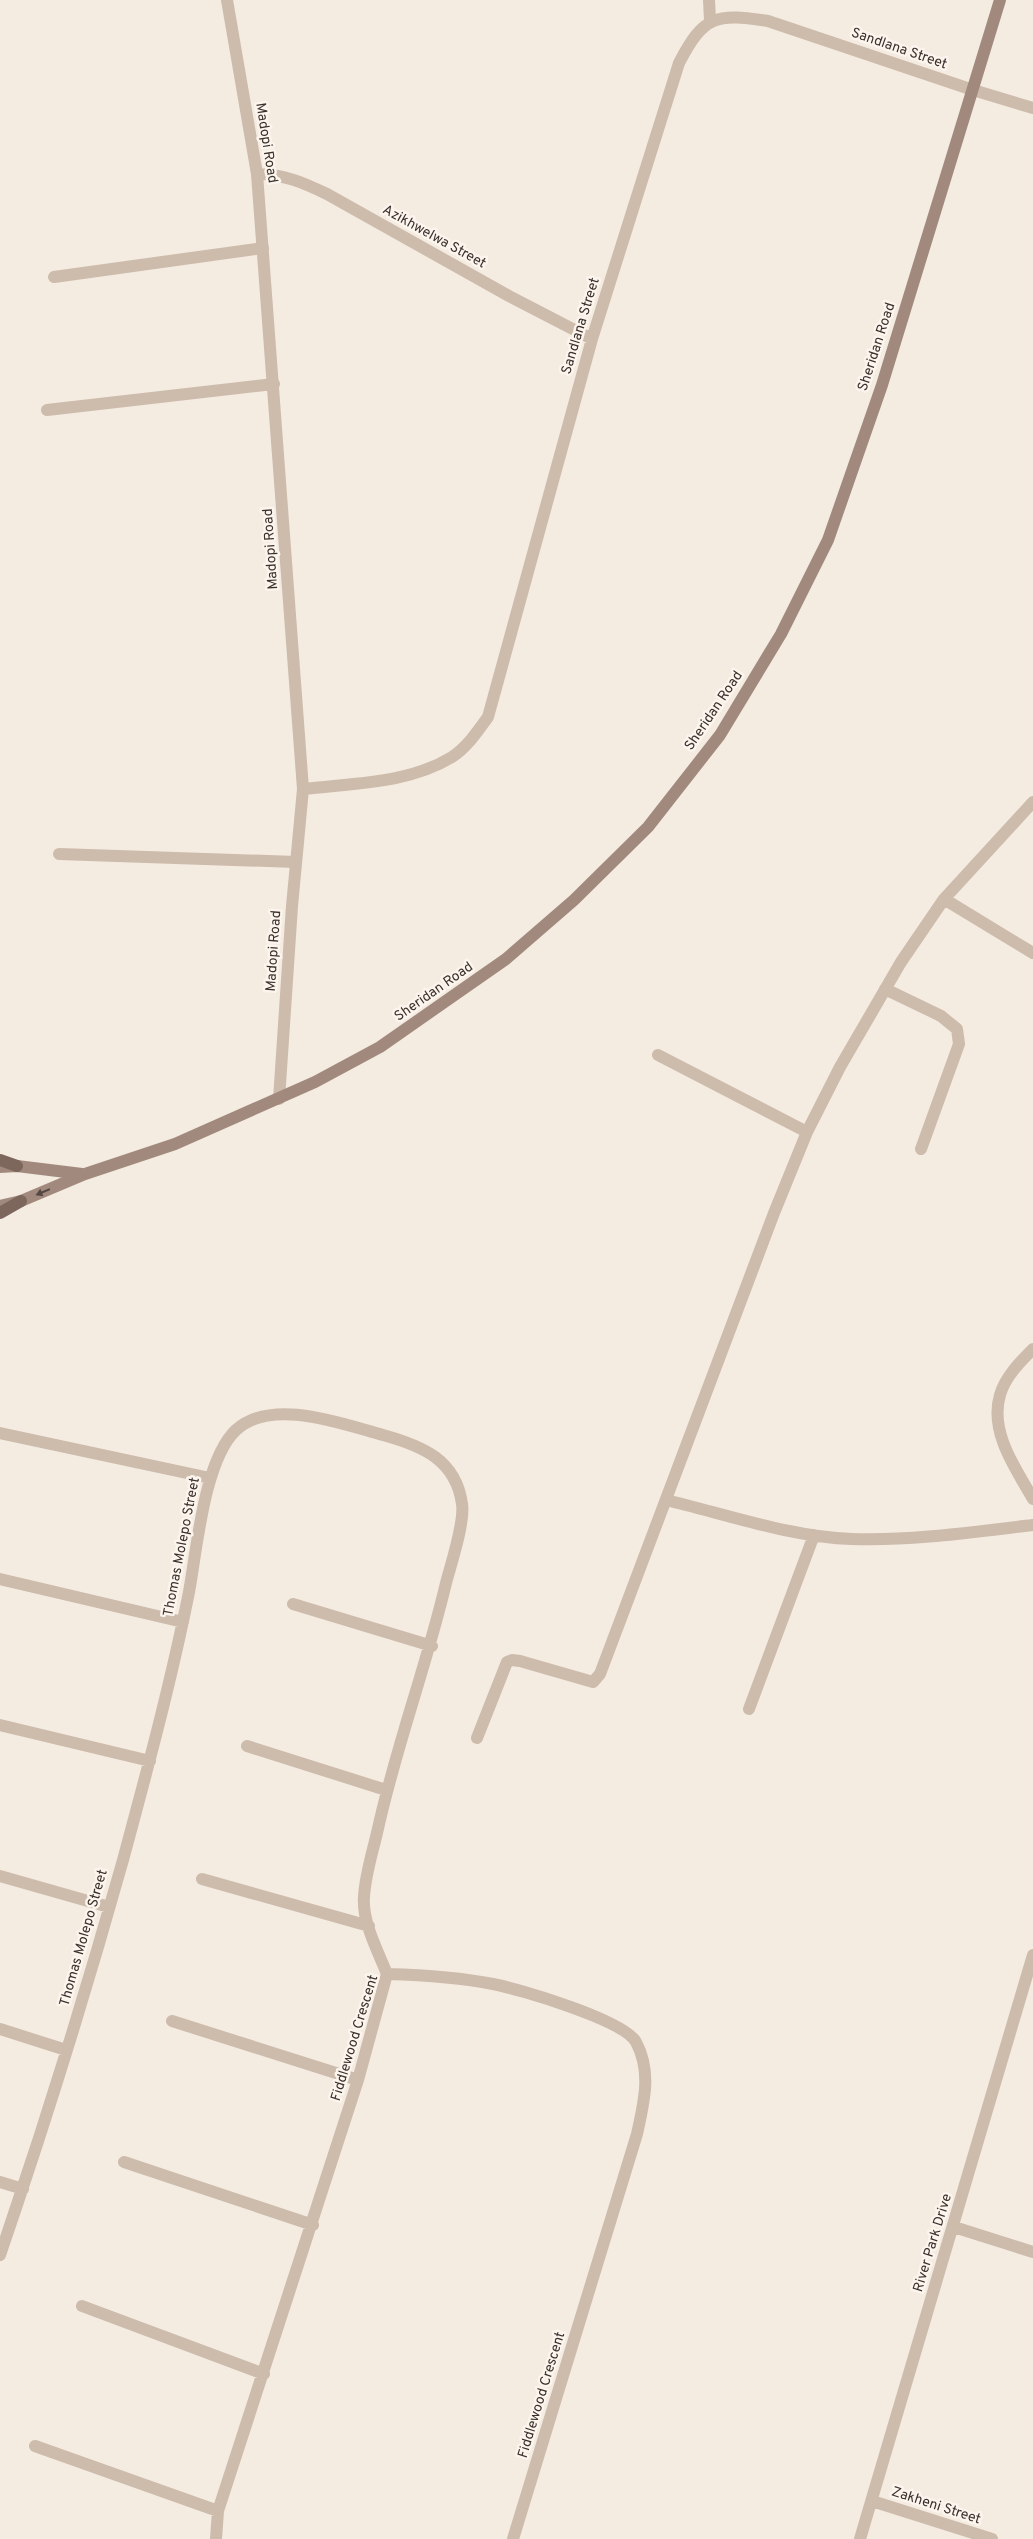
<svg xmlns="http://www.w3.org/2000/svg" width="1033" height="2539" viewBox="0 0 1033 2539" font-family="Overpass,sans-serif">
  <style>
    .lines { fill: none; stroke-linecap: round; stroke-linejoin: round }
    .lane { stroke: #cdbbac; stroke-width: 12 }
    .street { stroke: #cdbbac; stroke-width: 12 }
    .secondary { stroke: #a18a7d; stroke-width: 12 }
    .primary { stroke: #7d675c; stroke-width: 12 }
    .oneway { fill: #544640 }
    .labels { text-anchor: middle; dominant-baseline: central; stroke-width: 5; stroke-linejoin: round; paint-order: stroke }
    .street-label { font-size: 14px; fill: #3b302b; stroke: #fbf5ee }
  </style>
  <rect width="100%" height="100%" fill="#f4ebe1"/>
  <g class="lines">
    <path class="lane" d="M709,0L710,20
      M54,277L263,248
      M47,410L274,384
      M59,854L296,862"/>
    <path class="street" d="M227,0L257,174L303,789L292,906L279,1099
      M257,174C284,174 304,183 327,194L509,296L592,339
      M303,789C353,783 408,784 452,757C467,747 478,731 488,717L592,339L679,63C704,15 716,13 768,21L973,90L1033,108
      M944,899L1033,953
      M885,989L941,1016L957,1029L959,1044L921,1149
      M658,1055L807,1132
      M1033,1349C1020,1362 1005,1377 1000,1395C989,1432 1016,1469 1033,1499
      M0,1433L210,1478
      M666,1500C725,1514 791,1537 852,1539C912,1541 973,1532 1033,1525
      M0,1579L183,1622
      M293,1604L432,1646
      M749,1709L814,1535
      M0,1725L150,1761
      M477,1738L507,1662L512,1660L520,1661L593,1682L600,1674L774,1213L807,1132L840,1067L901,962L944,899L1033,802
      M247,1746L386,1790
      M0,1876L109,1907
      M202,1879L369,1926
      M172,2021L358,2080
      M0,2029L66,2050
      M124,2162L313,2225
      M0,2182L23,2189
      M954,2227L1033,2252
      M0,2255C45,2124 86,1992 123,1860C147,1771 171,1682 189,1592C197,1549 204,1460 236,1430C272,1397 342,1424 383,1435C423,1446 456,1460 462,1504C465,1522 451,1564 446,1583C426,1668 395,1749 377,1833C372,1854 365,1876 364,1897C362,1922 378,1951 387,1974
      M82,2306L264,2374
      M35,2446L218,2511
      M872,2501L992,2539
      M216,2539L218,2511L358,2080L387,1974C422,1975 458,1977 493,1984C519,1989 624,2020 636,2042C652,2072 644,2102 637,2134L513,2539
      M860,2539L1033,1955"/>
    <path class="secondary" d="M0,1167L17,1166L82,1174
      M0,1206L21,1201L85,1174L175,1144L315,1082L380,1047L506,959L574,900L648,827L720,735L781,634L828,540L882,385L1000,0"/>
    <path class="primary" d="M0,1160L17,1166
      M0,1213L21,1201"/>
  </g>
  <defs><path id="oneway-solid" d="M-6-.8H1V-3.2L6.5 0L1 3.2V.8H-6Z" transform="scale(1.25)"/></defs>
  <use class="oneway" href="#oneway-solid" transform="translate(43 1192) rotate(157)"/>
  <g class="labels">
    <g class="street-label">
      <text transform="translate(899 49) rotate(19)">Sandlana Street</text>
      <text transform="translate(266 143) rotate(81)">Madopi Road</text>
      <text transform="translate(434 237) rotate(29)">Azikhwelwa Street</text>
      <text transform="translate(581 326) rotate(-73)">Sandlana Street</text>
      <text transform="translate(877 347) rotate(-72)">Sheridan Road</text>
      <text transform="translate(271 549) rotate(-94)">Madopi Road</text>
      <text transform="translate(714 711) rotate(-56)">Sheridan Road</text>
      <text transform="translate(274 951) rotate(-86)">Madopi Road</text>
      <text transform="translate(434 992) rotate(-35)">Sheridan Road</text>
      <text transform="translate(182 1547) rotate(-79)">Thomas Molepo Street</text>
      <text transform="translate(84 1938) rotate(-74)">Thomas Molepo Street</text>
      <text transform="translate(355 2038) rotate(-73)">Fiddlewood Crescent</text>
      <text transform="translate(933 2243) rotate(-73)">River Park Drive</text>
      <text transform="translate(542 2395) rotate(-73)">Fiddlewood Crescent</text>
      <text transform="translate(936 2506) rotate(18)">Zakheni Street</text>
    </g>
  </g>
</svg>
